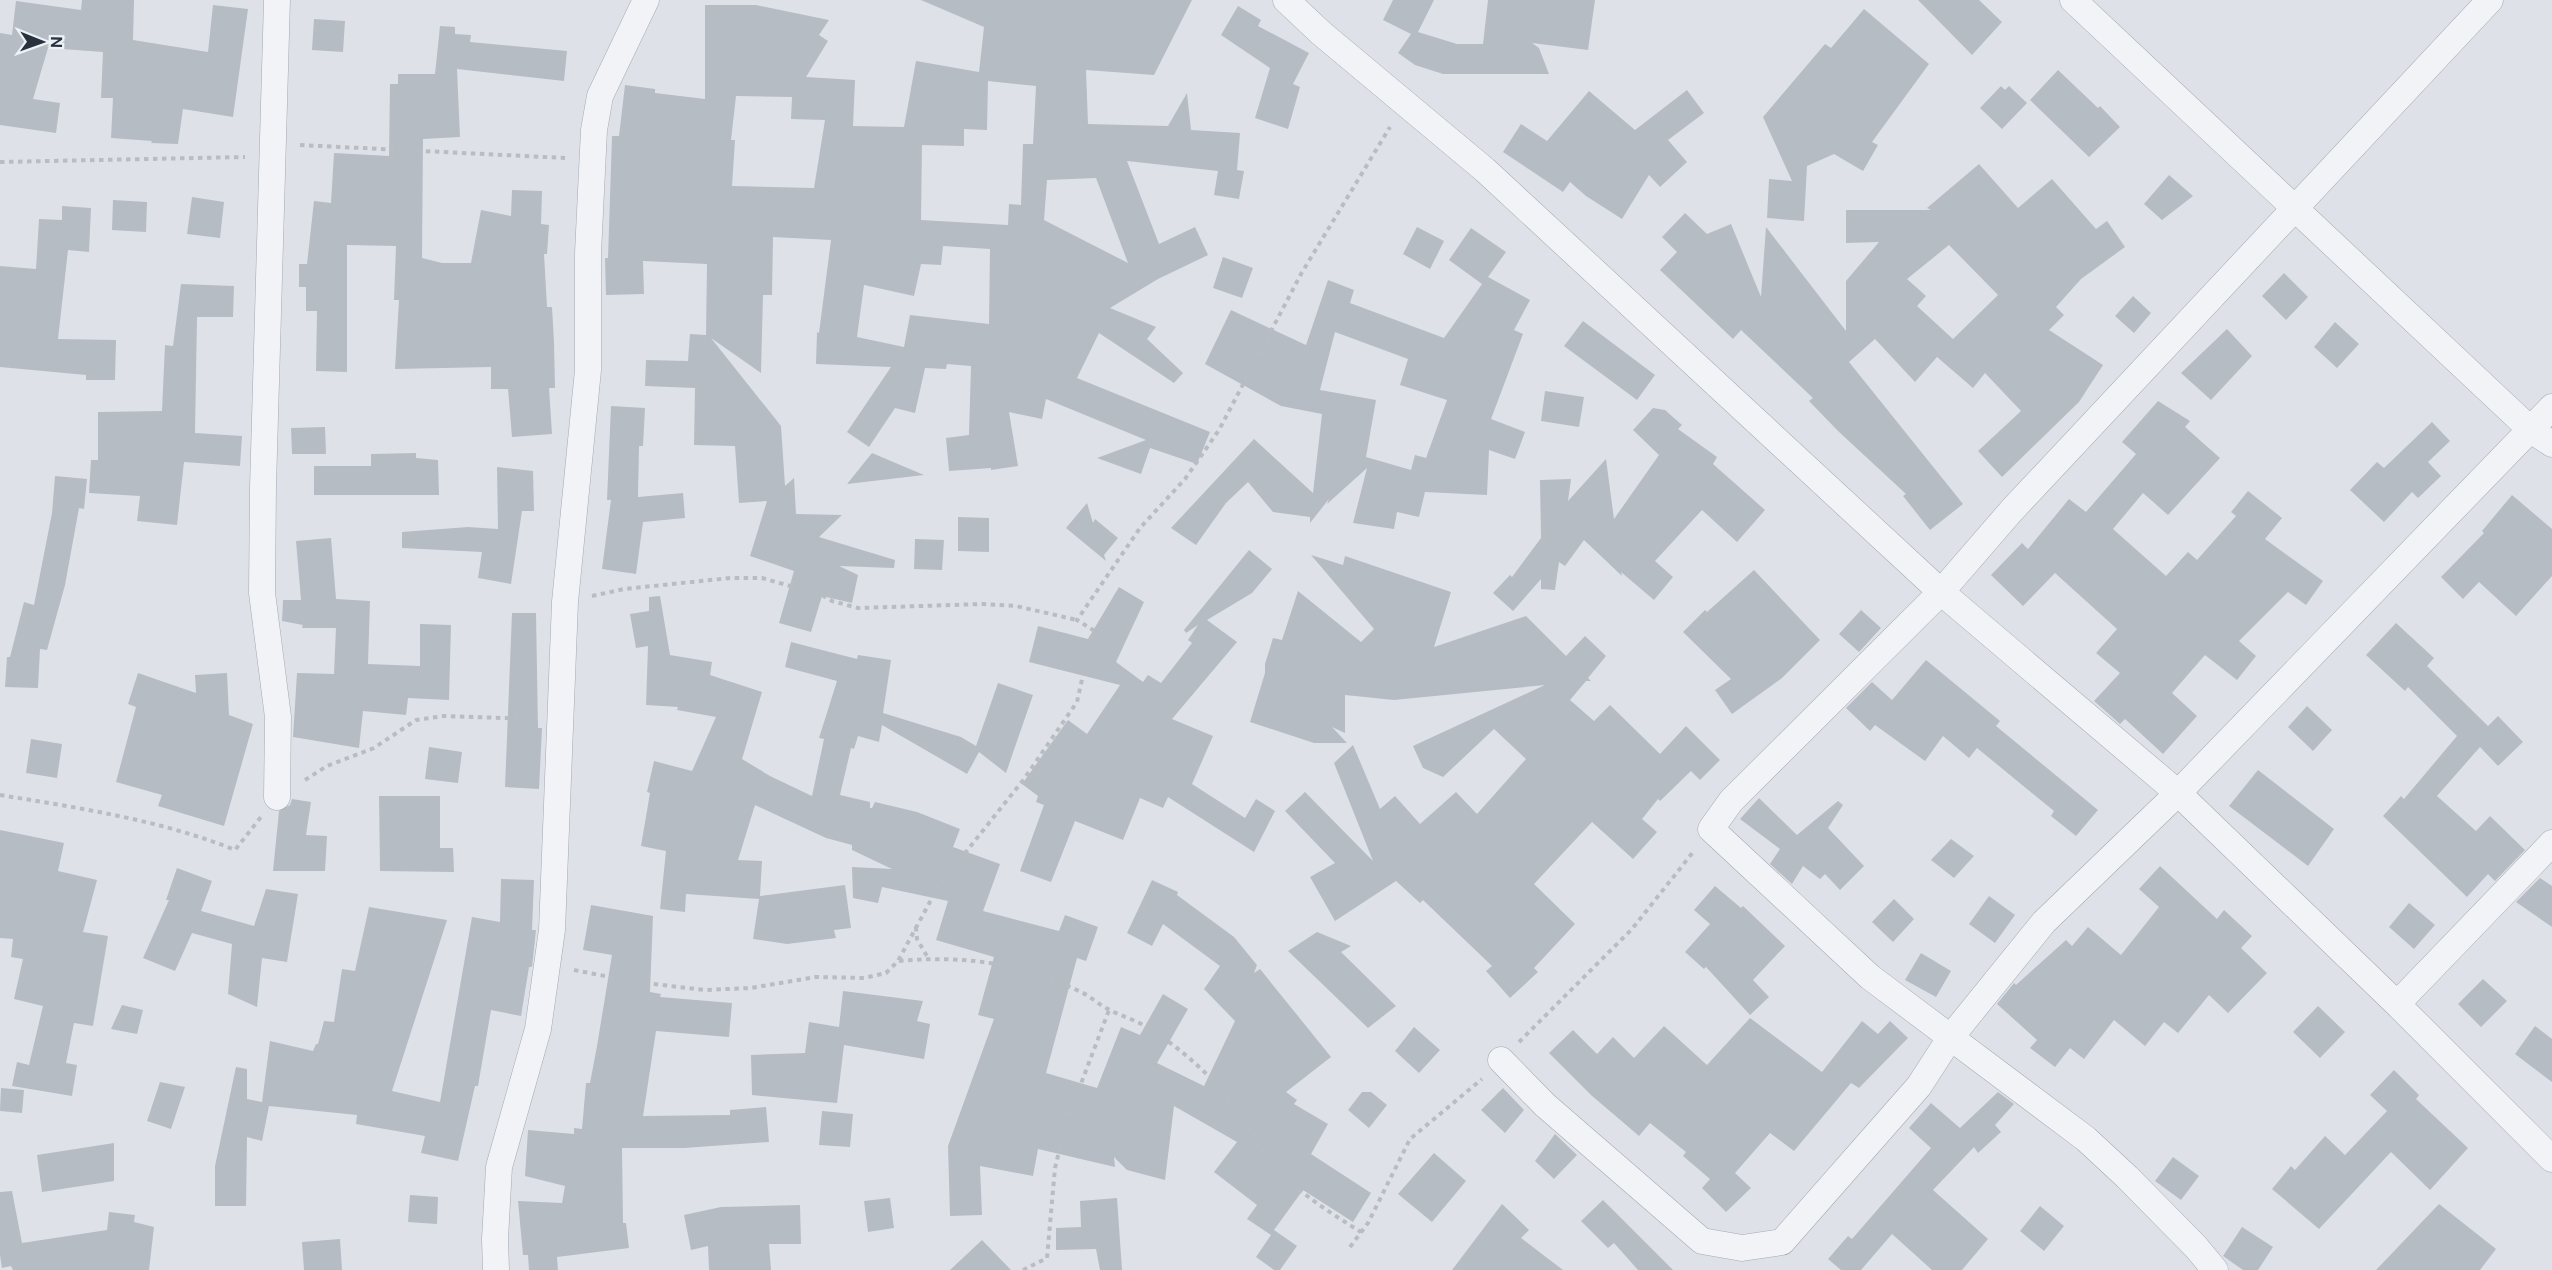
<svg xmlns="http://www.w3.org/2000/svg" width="2552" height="1270" viewBox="0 0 2552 1270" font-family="'DM Sans',sans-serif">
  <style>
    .building { fill: #b6bcc4; fill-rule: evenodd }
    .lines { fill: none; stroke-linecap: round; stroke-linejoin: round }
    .minor-casing { stroke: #a4a9b2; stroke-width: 27 }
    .path { stroke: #b9bdc2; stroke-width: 4; stroke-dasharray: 4.5 4.5; stroke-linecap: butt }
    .minor { stroke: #f1f3f6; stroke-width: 26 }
  </style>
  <rect width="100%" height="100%" fill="#dee2e8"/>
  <path class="building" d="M82,0H134L133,40L208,52L213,5L248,9L233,117L183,109L178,144L151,143L152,141L111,138L113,98H101L103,52L48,48L33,99L60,103L56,133L0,125V33L12,35L16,1L81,10Z
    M921,0H1192L1154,75L1086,70L1088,124L1168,126L1187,93L1191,130L1240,133L1237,170L1244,171L1239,199L1214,195L1218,171L1127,161L1159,244L1195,227L1208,255L1158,279L1110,308L1156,327L1147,339L1183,373L1174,383L1099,333L1077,378L1210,432L1197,464L1150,448L1141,474L1097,458L1146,440L1046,399L1042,419L1009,412L1018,466L991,470V468L949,471L946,438L969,435L971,366L947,364L946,369L925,368L915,413L895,408L869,447L847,432L891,367L816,364L817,332L819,333L831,240L773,237L772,295H763L761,373L711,338L781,426L785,486L794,478L796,514L842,515L819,537L895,560L894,568L839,566L858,575L852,603L822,596L811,632L779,623L794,571L750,556L767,501L739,503L735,446L694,445L695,388L645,386L646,360L688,361L690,334L706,335L707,264L643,261L644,294L606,295L605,258H608L612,136H619L625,85L655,89V93L705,99V5H756L829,20L819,35L828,41L806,77L855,80L853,126L904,127L916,61L979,72L984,27ZM988,81L1036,86L1033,144H1023L1021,205L1009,204L1008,225L921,220L922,145L964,146V129L987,130ZM736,96L792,97L791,119L825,120L814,188L732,186L735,140H731ZM1096,178L1128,263L1044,220L1047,180ZM943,246L990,249L989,324L910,315L904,347L857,337L864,285L914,296L921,264L941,265Z
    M1393,0H1434L1418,32L1457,44H1483L1488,0H1595L1588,50L1532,43L1539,48L1549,74H1443L1415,65L1398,53L1411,34L1383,20Z
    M1918,0H1979L2002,22L1972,55Z
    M1238,6L1261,20L1258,26L1309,53L1293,84L1300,87L1288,129L1255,118L1270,68L1221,35Z
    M1864,9L1929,64L1872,142L1878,145L1863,171L1834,154L1807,166L1804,221L1767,218L1769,179L1792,181L1763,117L1825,44L1831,48Z
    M314,19L345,21L343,52L312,50Z
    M440,26L455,27V34L471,35L470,42L567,51L564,81L457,69L460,137L423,139L422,258L442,263H471L481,210L511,216L512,190L542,191L541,224L549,225L547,254H544L547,307H552L554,342L555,388H549L552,434L512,437L508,389H491V367L395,369L399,300H394L396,246L347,245V372L316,371L317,311H306V287H299V264H307L314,201L331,203L334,153L389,156L390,84H398V74H435Z
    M2058,70L2098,108L2100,106L2120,127L2089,157L2030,100Z
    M2001,86L2005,90L2009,86L2027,103L2002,129L1980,108Z
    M1687,90L1704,113L1668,140L1687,162L1660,187L1649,175L1622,219L1586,196L1570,182L1563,192L1503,152L1521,124L1547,141L1589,91L1635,130Z
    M1979,164L2018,208L2052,179L2096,229L2107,221L2125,247L2081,279L2056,307L2064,315L2049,330L2103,365L2079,402L2002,477L1978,451L2021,411L1985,373L1973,388L1937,357L1915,382L1875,339L1849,362L1963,504L1930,530L1903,496L1906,494L1838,431L1809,401L1813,398L1741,330L1733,339L1660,270L1677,252L1662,237L1685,213L1707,234L1731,224L1761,297L1766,227L1846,331V281L1879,242L1846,243V210H1931L1927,208ZM1949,245L1998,295L1953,339L1917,306L1926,296L1907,279Z
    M2169,175L2193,196L2162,220L2144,204Z
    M192,197L224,202L220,238L187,234Z
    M113,200L147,202L146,232L112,230Z
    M62,206L91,208L89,252L68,250L58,339L116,340L115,380H86V375L0,367V266L36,269L39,219L62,220Z
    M1417,227L1444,241L1430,269L1403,254Z
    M1471,228L1506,252L1488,277L1530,300L1514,330L1523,334L1491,419L1525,432L1515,459L1489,450L1487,495L1425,492L1419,517L1397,512L1394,529L1353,523L1367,468L1327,504L1329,499L1310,523V517L1273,512L1248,482L1226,503L1196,545L1171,528L1254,439L1313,493L1322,414L1281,406L1205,364L1231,310L1306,345L1328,280L1354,290L1350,303L1444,338L1482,284L1449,260ZM1335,332L1408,359L1400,385L1447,400L1426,458L1415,455L1411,470L1366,457L1376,400L1320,390Z
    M1223,257L1253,268L1242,298L1213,288Z
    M2284,273L2308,297L2286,320L2262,296Z
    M181,284L234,286L233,317H197L195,433L242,436L240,466L184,462L177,525L137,521L140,496L89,493L91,460H98V412L162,411L165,345L173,346Z
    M2133,296L2151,313L2134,333L2115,316Z
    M1583,321L1655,375L1637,400L1564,346Z
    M2335,322L2359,344L2337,368L2314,347Z
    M2227,329L2252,356L2211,400L2181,373Z
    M1545,391L1584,397L1579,427L1541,421Z
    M2158,401L2190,421L2185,427L2220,458L2168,515L2143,493L2113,529L2166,576L2188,552L2197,560L2236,516L2231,512L2248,491L2282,518L2265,539L2323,581L2306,605L2288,592L2239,641L2256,656L2237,680L2205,655L2172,693L2197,716L2163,754L2125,719L2120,724L2094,701L2120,673L2096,653L2117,629L2055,573L2023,606L1991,575L2022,543L2028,549L2069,499L2086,512L2136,454L2122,442Z
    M611,406L645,408L643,446H639L638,497L683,493L685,518L643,522L636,574L602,569L611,500H607Z
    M1653,408L1665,410L1682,425L1678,429L1717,457L1713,464L1765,510L1737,542L1702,510L1655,561L1673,577L1654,600L1621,572L1622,576L1584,540L1565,566L1559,562L1555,590L1541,589V579L1513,611L1493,593L1510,575L1512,577L1541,538L1540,480L1571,479L1568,501L1606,459L1614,519L1659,455L1633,430Z
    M2432,422L2450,441L2428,462L2441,476L2418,498L2412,492L2384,522L2350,490L2377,462L2384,468Z
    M325,427L326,454H292L291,428Z
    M416,453V458L438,460L439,495H314V466H371V454Z
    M872,453L924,475L847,484Z
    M497,467L533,471L534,511H522L511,584L478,578L482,552L402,548V532L468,527L498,529Z
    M55,476L87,479L84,509L79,508L65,585L47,650L40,649L38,688L5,687L7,657H10L24,602L34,605L52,513Z
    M2512,495L2552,529V576L2516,616L2479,582L2463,599L2441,577L2484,533L2482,531Z
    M1087,503L1093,523L1095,519L1118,538L1104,555L1106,561L1066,528Z
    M958,517L989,518V552L958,551Z
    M331,538L336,599L370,601L368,664L420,666V624L451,625L449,700L408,698L406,715L363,711L359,748L293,737L297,673L334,674L336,628H302L303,625L282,621L283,600H301L296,541Z
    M915,539L944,540L942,570L914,569Z
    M1249,550L1272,569L1252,593L1207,620L1237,642L1172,719L1213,736L1192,784L1245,818L1256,799L1275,811L1254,852L1168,797L1163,808L1140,798L1123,840L1075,821L1051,882L1020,871L1044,805L1036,802L1038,796L1022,784L1068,720L1087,734L1120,685L1029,662L1038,626L1088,639L1119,587L1144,602L1116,662L1143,682L1148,675L1161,683L1192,643L1188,640L1198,625L1186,633L1184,630Z
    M1311,555L1343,565L1345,556L1451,592L1434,647L1526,616L1566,656L1585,636L1606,656L1588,678L1591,681H1586L1570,700L1594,721L1610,705L1660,754L1686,726L1720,760L1700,780L1691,771L1660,801L1658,799L1642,819L1657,832L1633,859L1592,822L1534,884L1575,924L1534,968L1538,972L1510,998L1486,971L1492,966L1423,900L1420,903L1396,881L1335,921L1310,877L1335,863L1285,811L1305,792L1373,861L1334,763L1353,745L1380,809L1395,796L1420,824L1456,792L1477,814L1526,759L1494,729L1443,777L1423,768L1413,746L1545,685L1394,700L1345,695V733L1332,727L1347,743H1314L1250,722L1265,673V664L1273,638L1282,640L1298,591L1361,642L1374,629Z
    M1754,570L1820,640L1782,678L1732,714L1715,690L1731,679L1683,632L1705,610L1707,612Z
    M660,596L670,655L712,662L710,675L762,692L742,759L770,776L812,796L824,739L819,738L837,681L785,667L791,642L857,659L858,655L891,660L883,713L961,737L976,746L998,683L1033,695L1006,773L979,752L967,774L882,725L879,742L858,736L854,749L851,748L840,795L870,802V808H872L875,802L917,812L960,829L953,847L1000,864L983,911L1059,931L1065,915L1098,927L1086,961L1077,958L1046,1073L1097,1088L1121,1027L1140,1035L1163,994L1188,1009L1157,1063L1204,1086L1235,1021L1204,989L1220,966L1163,924L1152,946L1127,933L1152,880L1178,892L1177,895L1234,937L1257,965L1254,973L1260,969L1331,1057L1286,1092L1297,1100L1294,1104L1328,1124L1311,1154L1371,1193L1353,1222L1303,1190L1274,1230L1297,1246L1280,1270H1274L1256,1257L1271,1235L1247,1219L1257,1205L1214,1172L1237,1142L1174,1106L1165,1180L1127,1170L1114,1157L1115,1167L1038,1149L1033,1176L980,1166L982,1215L950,1216L948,1146L994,1019L978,1015L994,957L936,940L948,901L882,887L878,903L853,898L852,867L892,869L852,850V845L826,838L755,805L738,860L762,861L760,896L845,885L851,928L834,930L836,938L787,944L753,939L759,899L686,894L685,912L660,909L666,851L641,846L650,793L647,792L654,761L692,771L716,717L677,710L678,707L646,705L648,646L636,648L630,614L649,611V597Z
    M1861,610L1881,628L1859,652L1839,634Z
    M512,613H536L538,728H542L539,789L505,787Z
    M2396,623L2434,658L2427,666L2488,726L2498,716L2523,742L2498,766L2480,747L2437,796L2476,831L2490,816L2525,850L2495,881L2488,874L2467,897L2383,816L2401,796L2404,799L2457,736L2408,687L2405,691L2366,655Z
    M1926,660L2000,721L1996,726L2098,810L2076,836L2051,816L2054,811L1977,748L1969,758L1943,736L1925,761L1875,725L1870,731L1846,708L1872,682L1892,700Z
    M138,673L196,693L195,675L227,673L229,715L253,724L224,826L158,806L162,795L116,782L136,707L128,704Z
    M2307,706L2332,730L2313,751L2288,727Z
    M31,739L62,744L57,778L26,773Z
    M429,747L462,752L458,783L425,779Z
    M2258,770L2334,829L2308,866L2229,806Z
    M379,796H440V848H453L454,872L380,871Z
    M1759,798L1797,835L1838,801L1843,805L1828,828L1864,866L1840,890L1825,874L1820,879L1803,866L1792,884L1770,864L1780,849L1740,819Z
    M292,799L311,802L306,835L327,836L325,871H273L279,811L290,805Z
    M0,830L64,843L58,871L97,880L83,932L108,936L93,1026L74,1023L66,1063L77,1065L72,1096L12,1086L17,1062L29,1065L43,1006L14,999L23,959L11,957L13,939L0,938Z
    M1951,839L1974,856L1954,878L1931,860Z
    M2160,866L2217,919L2224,910L2252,936L2241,948L2267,973L2228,1013L2209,995L2178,1033L2164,1022L2145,1046L2114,1020L2084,1059L2070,1048L2055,1067L2030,1048L2037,1040L1997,1004L2014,983L2016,985L2066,940L2072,946L2088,927L2121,955L2159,907L2139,889Z
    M177,868L212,881L201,911L254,926L266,889L298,894L287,962L262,958L257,1007L228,994L232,944L192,933L175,971L143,958L169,900H166Z
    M2540,878L2552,886V927L2516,902Z
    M501,879L534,880L532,930H536L532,967H529L521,1016L491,1010L478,1086H475L458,1161L421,1153L425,1136L356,1124L357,1115L269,1106L262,1141L247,1137L246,1206H215V1166L236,1067L247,1069V1099L262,1102L270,1041L313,1051L316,1044H318L324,1021L334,1022L342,969L355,971L369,907L447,920L392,1091L440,1102L472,917L500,922Z
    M1715,886L1741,908L1743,906L1785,946L1753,980L1769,997L1750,1015L1706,967L1704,969L1685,952L1710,924L1694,910Z
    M1989,896L2015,915L1995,943L1969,924Z
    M1894,899L1914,919L1893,942L1872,922Z
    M2409,903L2435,925L2414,949L2389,927Z
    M591,905L653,916L650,992L661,994L660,997L732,1003L729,1037L656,1031L643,1116L730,1115V1110L766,1107L769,1142L684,1148H622L623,1223H626L629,1248L557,1257L558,1270H529L528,1255H523L518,1201L562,1203L565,1186L525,1176L528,1130L574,1134V1128L582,1129L586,1083H590L597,1046L612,955L583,950Z
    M1317,932L1351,946L1341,952L1396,1006L1368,1028L1288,951Z
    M1921,953L1951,971L1936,997L1905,980Z
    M2483,979L2507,1001L2481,1027L2458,1004Z
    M843,991L923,1001L917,1021L930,1024L924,1059L844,1045L837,1103L752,1095L751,1055L805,1053L809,1022L839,1027Z
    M122,1005L143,1010L137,1034L111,1029Z
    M2318,1006L2345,1032L2320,1058L2293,1032Z
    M1750,1018L1822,1072L1862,1021L1878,1034L1890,1021L1908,1038L1859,1088L1851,1083L1794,1151L1770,1133L1735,1173L1751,1188L1726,1212L1702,1188L1710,1179L1683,1156L1686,1152L1650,1123L1639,1136L1591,1095L1549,1053L1573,1030L1597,1054L1613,1037L1634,1058L1664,1026L1707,1065Z
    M2535,1026L2552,1039V1082L2515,1054Z
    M1414,1027L1440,1050L1419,1073L1395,1051Z
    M2394,1070L2419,1095L2416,1099L2468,1148L2430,1190L2391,1152L2319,1229L2272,1189L2291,1166L2295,1170L2325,1136L2345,1155L2387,1111L2370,1095Z
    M160,1082L185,1087L171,1129L147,1121Z
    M1,1088L24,1090L22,1113L0,1111Z
    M1503,1088L1524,1110L1505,1133L1481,1110Z
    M1362,1092H1371L1387,1105L1369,1128L1348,1110Z
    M1998,1092L2014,1104L1995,1125L2001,1132L1978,1153L1974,1147L1933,1190L1988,1239L1962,1270H1932L1892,1234L1861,1270H1841L1828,1259L1848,1236L1852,1239L1931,1148L1909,1128L1931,1103L1960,1128Z
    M822,1111L853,1114L850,1147L819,1145Z
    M1555,1134L1577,1155L1554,1179L1535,1161Z
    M114,1143V1181L42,1192L37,1155Z
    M1434,1153L1466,1181L1432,1222L1398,1194Z
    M2173,1157L2199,1176L2181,1200L2155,1181Z
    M12,1191L22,1243L107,1230L109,1212L135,1215L134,1222L154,1227L149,1270H13L11,1266L2,1268L0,1255V1192Z
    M410,1195L438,1197L437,1224L408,1222Z
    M890,1198L894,1228L868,1232L864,1201Z
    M1117,1198L1122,1270H1100L1096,1249L1056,1250V1228L1081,1227L1080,1201Z
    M1603,1200L1673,1270H1638L1614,1243L1608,1248L1581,1221Z
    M1502,1204L1529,1230L1521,1238L1563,1270H1452Z
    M2439,1204L2496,1249L2480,1270H2376Z
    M800,1205L801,1244H769L771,1270H709L708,1246L691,1250L684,1215L721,1207Z
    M2040,1206L2064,1226L2044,1251L2020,1231Z
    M2242,1227L2273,1247L2258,1270H2243L2223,1256Z
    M340,1239L342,1270H304L302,1242Z
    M982,1240L1011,1270H950Z"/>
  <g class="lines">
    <g class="minor-casing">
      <path id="minor" d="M1286,0L1321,33L1485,170L1941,592L2178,793L2397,1004L2552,1159
        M2073,0L2531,430L2552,444
        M277,797L278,717L262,593L263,487L277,0
        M2397,1004L2552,843
        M1501,1060L1545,1105L1702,1241L1742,1248L1782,1242L1919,1086L1950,1038L2044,922L2178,793L2552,407
        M496,1270L495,1239L499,1167L538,1029L552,930L565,602L588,370V253L594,130L600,96L646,0
        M2215,1270L2196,1247L2127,1177L2086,1139L1870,977L1711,829L1731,801L1941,592L2012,510L2490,0"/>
    </g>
    <path class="path" d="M300,145L565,158
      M0,162L245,157
      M592,596L624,589L730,578H762L822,595L832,601L858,608L983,604L1016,606L1077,620
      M305,780L327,766L374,748L416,720L444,716L534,719
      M0,795C79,808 161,820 235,850L261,817
      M916,927L917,939L928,958
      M899,961C965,955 1019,963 1079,991C1090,996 1099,1005 1110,1010C1121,1016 1133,1019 1143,1025C1171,1041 1198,1064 1220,1088C1239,1109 1252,1137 1269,1159C1293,1190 1329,1212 1361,1232
      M574,970L636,982L705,990L751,988L816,977L864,978L886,973L898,961L938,887L1024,779L1077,702L1093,630L1077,620L1140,528L1185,479L1219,430L1301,274L1390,127
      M1519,1042L1632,929L1694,851
      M1350,1247L1368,1223L1410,1139L1482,1079
      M1023,1270L1047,1258L1055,1168L1066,1123L1109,1010"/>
    <use href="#minor" class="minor"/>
  </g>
  <g transform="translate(42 42) rotate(91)" stroke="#eef1f5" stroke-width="4.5" paint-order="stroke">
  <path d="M0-4.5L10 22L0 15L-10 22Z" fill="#28313e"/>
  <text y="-9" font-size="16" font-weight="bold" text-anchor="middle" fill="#28313e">N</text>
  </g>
</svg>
